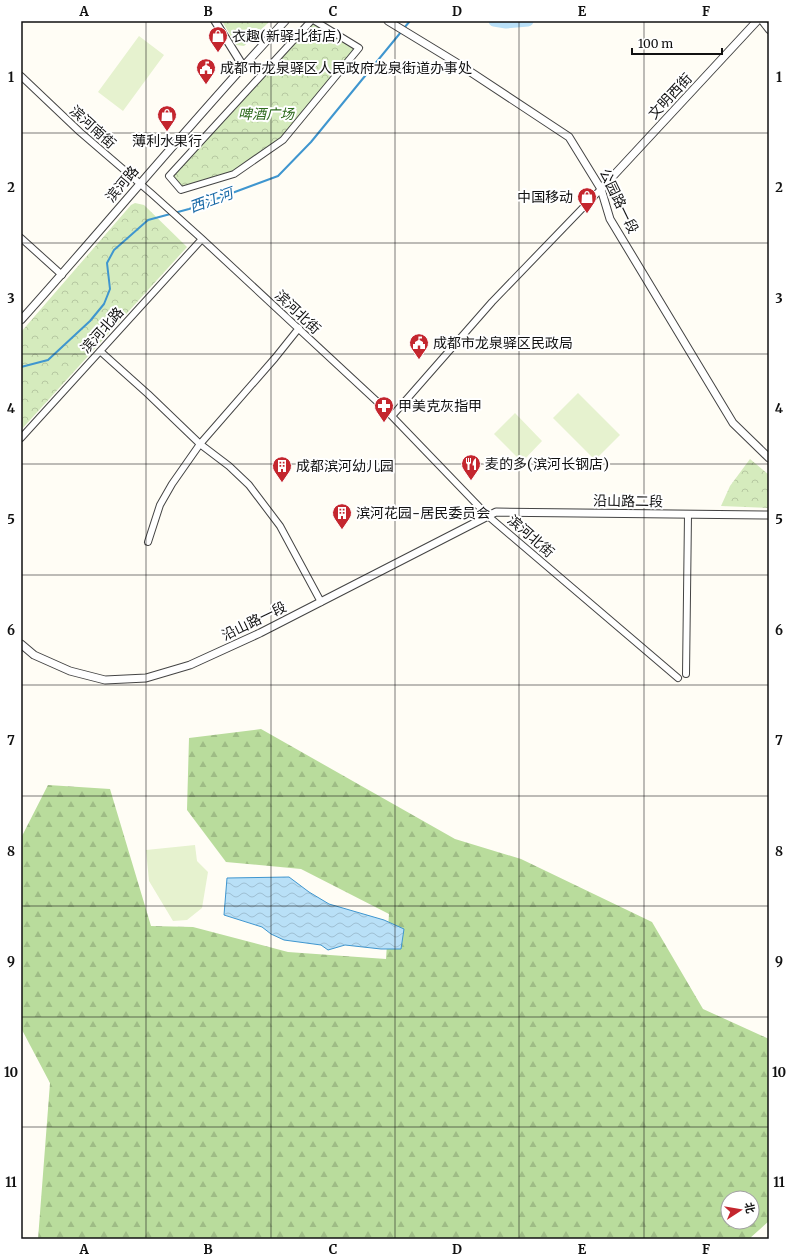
<svg xmlns="http://www.w3.org/2000/svg" width="790" height="1260" viewBox="0 0 790 1260" font-family="Merriweather,'Noto Sans SC',serif">
  <style>
    .forest { fill: url(#forest-firs); fill-rule: evenodd }
    .park { fill: url(#park-crowns) }
    .pitch { fill: #e6f2cf }
    .water { fill: url(#water-waves); stroke: #3f96cf }
    .lines { fill: none; stroke-linecap: round; stroke-linejoin: round }
    .stream { stroke: #3f96cf; stroke-width: 2 }
    .river { stroke: #b9e0f7; stroke-width: 11 }
    .minor-casing { stroke: #444; stroke-width: 8 }
    .tertiary-casing { stroke: #444; stroke-width: 9 }
    .minor { stroke: #fff; stroke-width: 6 }
    .tertiary { stroke: #fff; stroke-width: 7 }
    .grid { fill: none; stroke: #111; stroke-width: 1; stroke-opacity: 0.55 }
    .labels { text-anchor: middle; dominant-baseline: central; stroke-width: 4; stroke-linejoin: round; paint-order: stroke }
    .poi-label { font-size: 14px; fill: #111; stroke: #fff; text-anchor: start }
    .street-label { font-size: 14px; fill: #111; stroke: #fff }
    .park-label { font-size: 14px; font-style: italic; fill: #2f6b1f; stroke: #fff }
    .water-label { font-size: 15px; font-style: italic; fill: #1768a6; stroke: #fff }
    .neatline { fill: none; stroke: #111; stroke-width: 1.5 }
    .grid-label { font-size: 13px; text-anchor: middle; font-weight: bold; fill: #111 }
  </style>
  <defs>
    <pattern id="forest-firs" width="22" height="20" patternUnits="userSpaceOnUse"><rect width="22" height="20" fill="#b9dc9c"/><path d="M5 1l3.5 6h-7zM16 11l3.5 6h-7z" fill="#9ebc85"/></pattern>
    <pattern id="park-crowns" width="20" height="18" patternUnits="userSpaceOnUse"><rect width="20" height="18" fill="#d5ebbd"/><path d="M2 6a3 3 0 1 1 6 0M12 15a3 3 0 1 1 6 0" fill="none" stroke="#b6c8a1"/></pattern>
    <pattern id="water-waves" width="16" height="10" patternUnits="userSpaceOnUse"><rect width="16" height="10" fill="#b9e0f7"/><path d="M0 5q4-4 8 0t8 0" fill="none" stroke="#9ebfd3"/></pattern>
  </defs>
  <rect width="100%" height="100%" fill="#fffdf5"/>
  <path class="forest" d="M261,729L455,839L521,859L652,922L703,1009L769,1039V1221L749,1239H38L50,1083L21,1028V838L48,785L110,789L151,926L193,927L288,952L386,959L389,914L301,869L226,862L187,810L189,738ZM728,1198H752V1222H728Z"/>
  <path class="park" d="M222,21H270L244,46L236,45Z
    M311,21L359,48L283,140L234,174L181,190L169,176Z
    M135,203L144,205L187,247L21,430V332L131,205Z
    M750,459L769,475V508L721,506L730,486Z"/>
  <path class="pitch" d="M139,36L164,55L123,111L98,92Z
    M578,393L620,435L595,460L553,418Z
    M515,413L542,441L522,462L494,434Z
    M195,845L197,861L208,872L202,908L187,920L173,921L149,881L146,850Z"/>
  <path class="water" d="M289,877L309,892L329,904L384,920L404,929L401,949H381L345,945L328,950L321,945L284,940L271,934L262,927L224,915L227,878Z"/>
  <g class="lines">
    <path class="stream" d="M404,28L410,21
      M21,367L48,360L90,321L104,304L110,289L107,263L114,250L148,220L189,209L278,176L311,142L401,32"/>
    <path class="river" d="M494,21L506,23L528,21"/>
    <g class="minor-casing">
      <path id="minor" d="M311,21L169,176L181,190L234,174L283,140L359,48L315,21
        M762,21L769,30
        M21,76L80,132L152,194L202,239L384,408L488,516L678,678
        M21,238L62,275
        M100,351L148,394L200,444L229,466L249,485L280,526L321,602
        M392,416L492,302L601,189
        M21,438L202,239
        M148,542L160,505L172,484L200,444L275,358L299,328
        M686,674L688,515"/>
    </g>
    <g class="tertiary-casing">
      <path id="tertiary" d="M215,21L243,66
        M388,21L457,63L569,137L601,189L610,219L733,423L769,458
        M601,189L757,21
        M21,320C110,221 194,118 285,21
        M21,644L34,655L70,671L105,680L146,678L190,665L260,633L496,512L769,515"/>
    </g>
    <use href="#minor" class="minor"/>
    <use href="#tertiary" class="tertiary"/>
  </g>
  <path class="grid" d="M146,21V1239M271,21V1239M395,21V1239M519,21V1239M644,21V1239M21,133H769M21,243H769M21,354H769M21,464H769M21,575H769M21,685H769M21,796H769M21,906H769M21,1017H769M21,1127H769"/>
  <defs>
    <g id="shop-pin" transform="scale(1)"><path d="M0 17L-7.5 6A9.5 9.5 0 1 1 7.5 6Z" fill="#c4262e" stroke="#fff"/><path d="M-5-2.5h2.3a2.7 3.5 0 0 1 5.4 0H5L5.5 6h-11ZM-1.5-2.5h3a1.5 2.3 0 0 0-3 0Z" fill="#fff"/></g>
    <g id="civic-pin" transform="scale(1)"><path d="M0 17L-7.5 6A9.5 9.5 0 1 1 7.5 6Z" fill="#c4262e" stroke="#fff"/><path d="M-.6-6.5H3V-4.5H.6V-3L4-1V1h2V6H-6V1h2V-1L-.6-3ZM-1.2 2.5V6h2.4V2.5Z" fill="#fff"/></g>
    <g id="pharmacy-pin" transform="scale(1)"><path d="M0 17L-7.5 6A9.5 9.5 0 1 1 7.5 6Z" fill="#c4262e" stroke="#fff"/><path d="M-2-6h4v4h4v4h-4v4h-4v-4h-4v-4h4Z" fill="#fff"/></g>
    <g id="restaurant-pin" transform="scale(1)"><path d="M0 17L-7.5 6A9.5 9.5 0 1 1 7.5 6Z" fill="#c4262e" stroke="#fff"/><path d="M-5-6h1v4h1v-4h1v4h1v-4h1v5L-1.5 .5V6h-2V.5L-5-1ZM5-6V6H3V1.5H1.5Q1.5-4 5-6Z" fill="#fff"/></g>
    <g id="building-pin" transform="scale(1)"><path d="M0 17L-7.5 6A9.5 9.5 0 1 1 7.5 6Z" fill="#c4262e" stroke="#fff"/><path d="M-4-6H4V6H1V3H-1V6H-4ZM-2.5-4.3h1.7v1.8h-1.7ZM.8-4.3h1.7v1.8H.8ZM-2.5-1h1.7V.8h-1.7ZM.8-1h1.7V.8H.8Z" fill="#fff"/></g>
  </defs>
  <g fill-rule="evenodd">
    <use href="#shop-pin" x="218" y="36"/>
    <use href="#civic-pin" x="206" y="68"/>
    <use href="#shop-pin" x="167" y="115"/>
    <use href="#shop-pin" x="587" y="197"/>
    <use href="#civic-pin" x="419" y="343"/>
    <use href="#pharmacy-pin" x="384" y="406"/>
    <use href="#restaurant-pin" x="471" y="464"/>
    <use href="#building-pin" x="282" y="466"/>
    <use href="#building-pin" x="342" y="513"/>
  </g>
  <g class="labels">
    <g class="poi-label">
      <text x="232" y="36">衣趣(新驿北街店)</text>
      <text x="220" y="68">成都市龙泉驿区人民政府龙泉街道办事处</text>
      <text x="167" y="141" text-anchor="middle">薄利水果行</text>
      <text x="573" y="197" text-anchor="end">中国移动</text>
      <text x="433" y="343">成都市龙泉驿区民政局</text>
      <text x="398" y="406">甲美克灰指甲</text>
      <text x="485" y="464">麦的多(滨河长钢店)</text>
      <text x="296" y="466">成都滨河幼儿园</text>
      <text x="356" y="513">滨河花园-居民委员会</text>
    </g>
    <g class="street-label">
      <text transform="translate(670 96) rotate(-47)">文明西街</text>
      <text transform="translate(93 127) rotate(42)">滨河南街</text>
      <text transform="translate(122 184) rotate(-50)">滨河路</text>
      <text transform="translate(619 201) rotate(64)">公园路一段</text>
      <text transform="translate(298 312) rotate(43)">滨河北街</text>
      <text transform="translate(102 330) rotate(-48)">滨河北路</text>
      <text transform="translate(628 501) rotate(1)">沿山路二段</text>
      <text transform="translate(531 536) rotate(41)">滨河北街</text>
      <text transform="translate(254 621) rotate(-26)">沿山路一段</text>
    </g>
    <g class="park-label">
      <text x="266" y="114">啤酒广场</text>
    </g>
    <g class="water-label">
      <text transform="translate(211 200) rotate(-20)">西江河</text>
    </g>
  </g>
  <rect width="790" height="1260" fill="none" stroke="#ffffff" stroke-width="44"/>
  <g transform="translate(740 1210) rotate(78)"><circle r="19" fill="#ffffff" stroke="#a0a0a0"/>
  <path d="M0-3L7 15L0 10L-7 15Z" fill="#c4262e"/>
  <text y="-6" font-size="11" font-weight="bold" text-anchor="middle" fill="#111111">北</text>
  </g>
  <path d="M632 48v6h90v-6" fill="none" stroke="#111111" stroke-width="2"/>
  <text x="638" y="48" font-size="12" fill="#111111" stroke="#ffffff" stroke-width="3" paint-order="stroke">100 m</text>
  <rect x="22" y="22" width="746" height="1216" class="neatline"/>
  <g class="grid-label">
    <text x="84" y="16">A</text>
    <text x="208" y="16">B</text>
    <text x="333" y="16">C</text>
    <text x="457" y="16">D</text>
    <text x="582" y="16">E</text>
    <text x="706" y="16">F</text>
    <text x="11" y="82">1</text>
    <text x="779" y="82">1</text>
    <text x="11" y="192">2</text>
    <text x="779" y="192">2</text>
    <text x="11" y="303">3</text>
    <text x="779" y="303">3</text>
    <text x="11" y="413">4</text>
    <text x="779" y="413">4</text>
    <text x="11" y="524">5</text>
    <text x="779" y="524">5</text>
    <text x="11" y="635">6</text>
    <text x="779" y="635">6</text>
    <text x="11" y="745">7</text>
    <text x="779" y="745">7</text>
    <text x="11" y="856">8</text>
    <text x="779" y="856">8</text>
    <text x="11" y="966">9</text>
    <text x="779" y="966">9</text>
    <text x="11" y="1077">10</text>
    <text x="779" y="1077">10</text>
    <text x="11" y="1187">11</text>
    <text x="779" y="1187">11</text>
    <text x="84" y="1254">A</text>
    <text x="208" y="1254">B</text>
    <text x="333" y="1254">C</text>
    <text x="457" y="1254">D</text>
    <text x="582" y="1254">E</text>
    <text x="706" y="1254">F</text>
  </g>
</svg>
